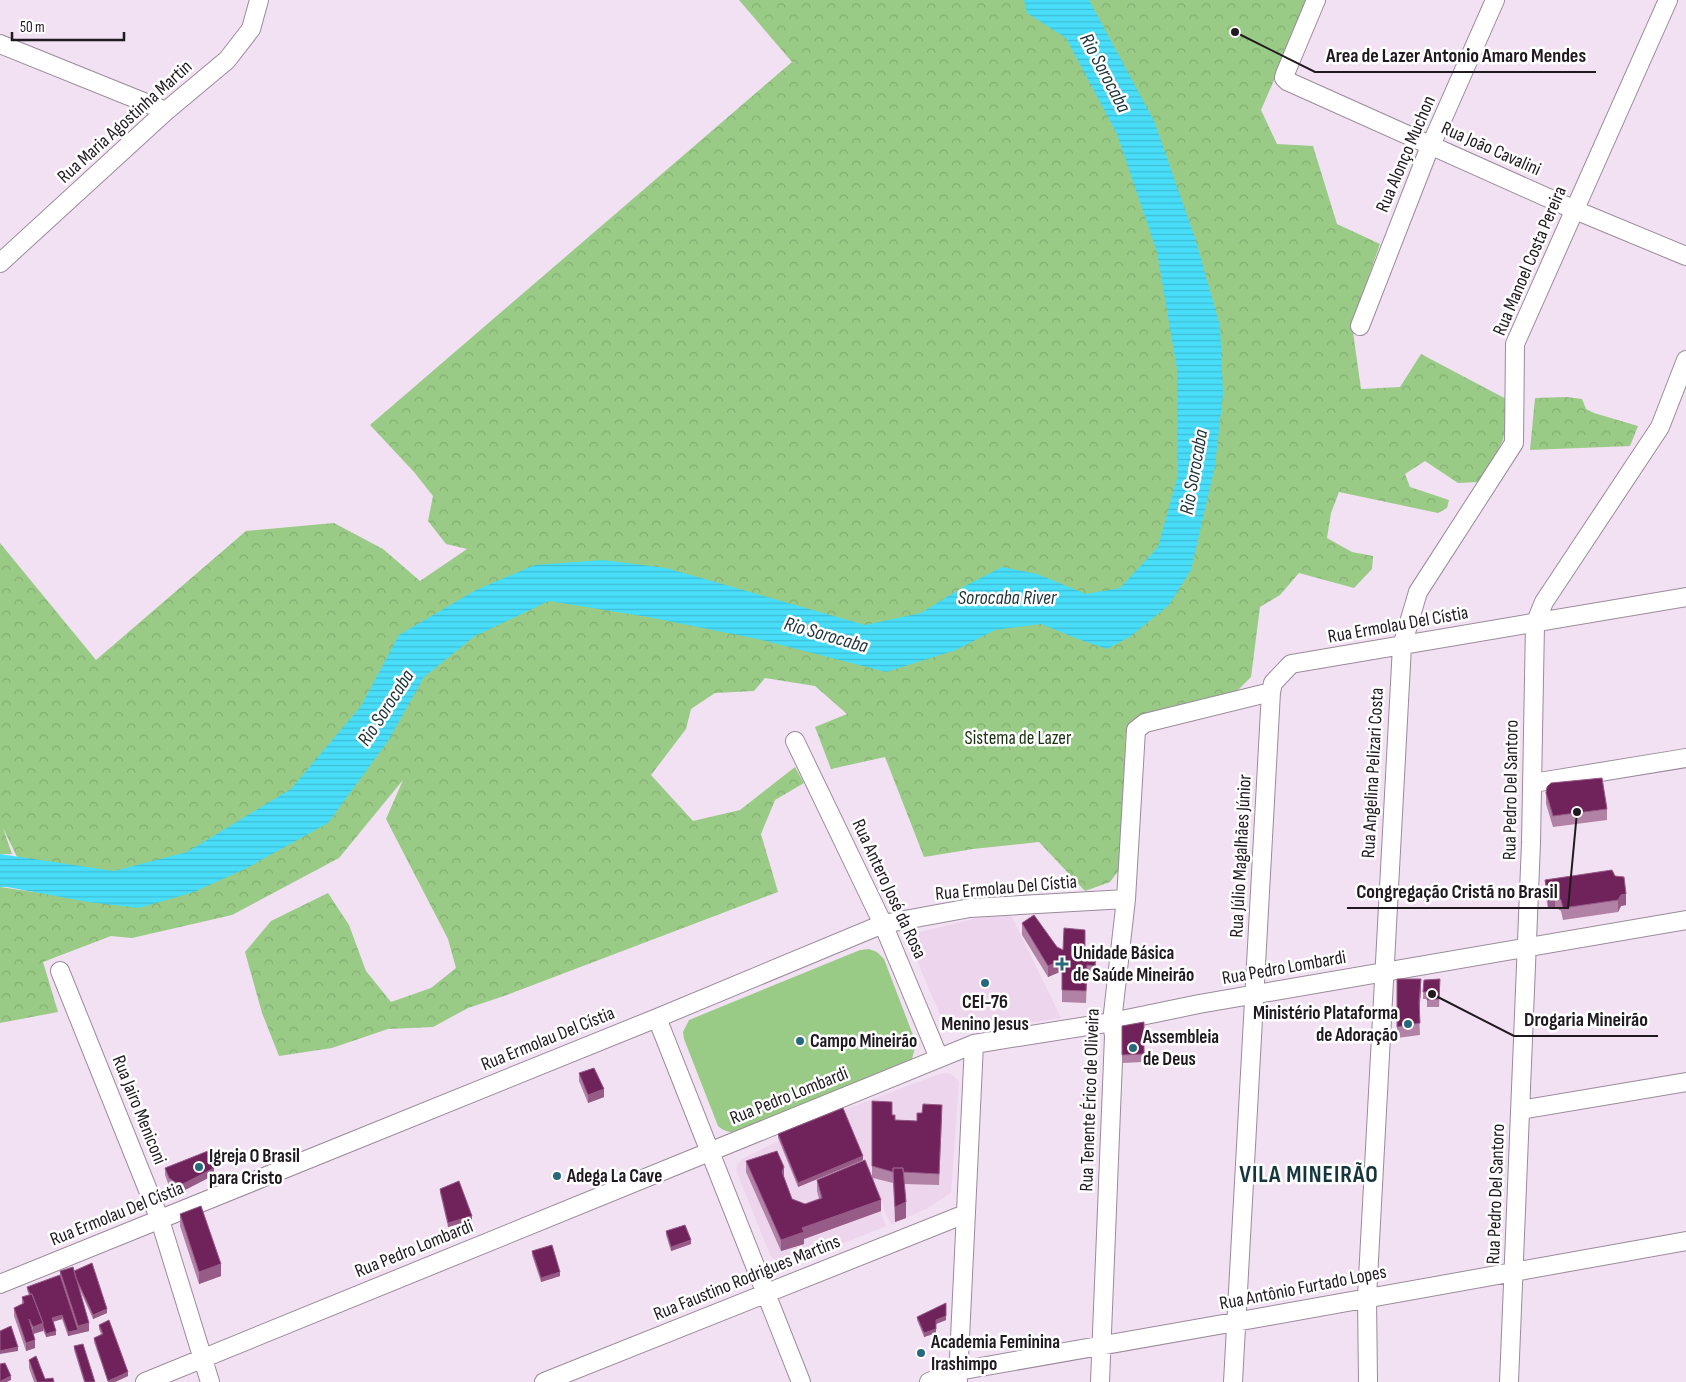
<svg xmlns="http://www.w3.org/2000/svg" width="1686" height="1382" viewBox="0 0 1686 1382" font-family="'Sofia Sans Condensed',sans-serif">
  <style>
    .built { fill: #edd6ed }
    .green { fill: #99cb86 }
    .forest { fill: url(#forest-crowns) }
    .water { fill: url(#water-rules) }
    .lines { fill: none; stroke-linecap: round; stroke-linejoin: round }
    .minor-casing { stroke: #9a8b9b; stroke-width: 20 }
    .minor { stroke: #fff; stroke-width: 18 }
    .wall { fill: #b182a6 }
    .shaded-wall { fill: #975b88 }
    .building { fill: #70225a; stroke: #975b88 }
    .poi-dot { fill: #25697a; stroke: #fff; stroke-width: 2 }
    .labels { text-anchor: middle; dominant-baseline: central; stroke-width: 5; stroke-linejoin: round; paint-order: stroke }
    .street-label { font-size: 19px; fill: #201a20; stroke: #fff }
    .park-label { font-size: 19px; fill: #1a3110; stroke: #fff }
    .poi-label { font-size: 19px; font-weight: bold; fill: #201a20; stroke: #fff; text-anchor: start }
    .water-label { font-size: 20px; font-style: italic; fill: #1c3439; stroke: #fff }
    .district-label { font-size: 24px; font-weight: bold; letter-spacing: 1px; fill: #16363e; stroke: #fff }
    .leader { fill: none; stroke: #201a20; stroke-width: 2 }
    .callout-dot { fill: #201a20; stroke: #fff; stroke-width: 2 }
    .callout-label { font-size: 20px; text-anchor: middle; font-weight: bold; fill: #201a20; stroke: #fff; stroke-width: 5; stroke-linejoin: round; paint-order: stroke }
  </style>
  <defs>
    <pattern id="forest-crowns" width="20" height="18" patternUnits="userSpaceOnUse" patternTransform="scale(1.25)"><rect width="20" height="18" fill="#99cb86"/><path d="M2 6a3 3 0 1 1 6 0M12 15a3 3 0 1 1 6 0" fill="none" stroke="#84ae73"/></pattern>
    <pattern id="water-rules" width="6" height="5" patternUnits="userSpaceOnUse" patternTransform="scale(1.25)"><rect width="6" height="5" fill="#48ddf9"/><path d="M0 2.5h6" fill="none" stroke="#3fbdd5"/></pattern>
  </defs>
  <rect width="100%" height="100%" fill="#f2e1f2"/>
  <path class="built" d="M1011,915L1061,1018L964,1032L955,1030L944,1024L911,947L908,939L911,934L978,918Z
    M949,1073L955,1077L959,1082L951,1193L928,1208L891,1225L844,1110L939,1074Z
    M841,1110L886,1226L787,1266L777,1263L770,1255L736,1170L737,1165L742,1159Z"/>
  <path class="green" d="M869,949L877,952L884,959L916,1043L912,1059L907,1064L733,1132C727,1132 723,1130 718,1126L684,1039L683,1032L689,1020L860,950Z"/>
  <path class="forest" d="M739,0H1309L1261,110L1277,144L1313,146L1337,224L1380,244L1352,325L1361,389L1400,387L1421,354L1510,401L1503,440L1491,464L1478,482L1458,483L1425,461L1405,474L1410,487L1449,500L1447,508L1438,513L1339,492L1331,513L1327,538L1352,552L1373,556L1372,569L1354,588L1299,573L1280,595L1260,607L1251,677L1231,697L1141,720L1126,732L1119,870L1110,882L1085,891L1039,842L973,849L924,857L885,757L831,769L815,727L847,714L815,686L765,678L754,691L715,693L691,709L686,729L651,775L693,821L740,810L795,767L804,783L775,800L761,834L778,892L504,996L468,1008L433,1027L388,1029L332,1048L279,1056L262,1013L245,952L271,921L328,893L349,925L366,971L391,1002L431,988L456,968L448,939L386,819L403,780L339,858L232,915L132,938L111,936L43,962L58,1012L0,1023V887L34,892L3,828L12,854H0V543L96,660L246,531L334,523L383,549L420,581L467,549L446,544L428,521L433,496L414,472L370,425L792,62Z
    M1566,397L1582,399L1586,409L1594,413L1638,426L1630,446L1530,450L1535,398Z"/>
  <path class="water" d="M1024,0H1089L1154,121L1195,238L1220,326L1223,394L1215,466L1191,570L1169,605L1131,636L1107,649L1078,639L1041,624L995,630L956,650L886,672L762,640L648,617L549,601L475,636L424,677L388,741L328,823L247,868L194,892L139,908L88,902L7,887H0V854L114,871L187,852L291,789L361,706L399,635L476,590L535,565L603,560L666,568L865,625L921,613L965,586L1002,567L1037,574L1086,594L1120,588L1158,547L1178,475L1177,369L1157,252L1117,134L1066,38L1027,13Z"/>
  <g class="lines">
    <g class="minor-casing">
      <path id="minor" d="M1316,0L1285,74L1284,78L1287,81L1575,210L1686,256
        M0,44L166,111
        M0,263L166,111L227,60L251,29L259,0
        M1360,326L1427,154L1495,0
        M795,741L883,924L939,1058
        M1533,783L1686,758
        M60,971L160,1220L210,1382
        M657,1018L801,1382
        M1520,1110L1686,1082
        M0,1284L657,1018L883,924L970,908L1126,899
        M958,1380L974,1044
        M145,1382L974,1044L1112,1022L1199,1004L1686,920
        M544,1382L965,1214
        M929,1382L958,1371C1201,1329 1443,1284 1686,1241
        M1100,1382L1114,1036L1112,1022L1126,899L1136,730L1145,723L1271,692
        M1233,1382L1271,692L1273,683L1291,664L1686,597
        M1368,1382L1367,1297L1402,646L1418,592L1514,443L1515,344L1668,0
        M1509,1382L1531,843L1535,624L1544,602L1660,427L1686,360"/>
    </g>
    <use href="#minor" class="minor"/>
  </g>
  <path class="wall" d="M1546,793L1607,809V820L1553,827L1546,804Z
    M1612,870L1626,905L1621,906L1618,912L1563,920L1561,911L1555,907L1548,909L1545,891V880Z
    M1022,923L1057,947L1063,950L1085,954L1096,965L1095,978L1087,977L1086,1003L1062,1002V971L1048,977L1022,935Z
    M1397,979L1421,990L1419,1010L1420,1035L1397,1038Z
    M1424,980L1440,987L1439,1007H1427V999H1423Z
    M1144,1022V1062L1122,1063V1026Z
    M579,1073L604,1097L588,1103L579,1081Z
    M872,1101L892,1115L895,1120L917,1121L942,1117L939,1185L904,1184L906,1218L895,1222L893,1183L873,1178L881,1211L804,1239V1244L781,1251L746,1172V1161L784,1178L792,1199L805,1204L819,1199L817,1191V1180L872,1177Z
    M778,1134L863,1160L798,1187L778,1138Z
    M165,1168L214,1175L183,1191L175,1190L169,1186L165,1175Z
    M440,1189L472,1220L448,1227L440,1193Z
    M180,1214L221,1276L199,1284L180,1226Z
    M666,1231L691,1244L671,1251L666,1235Z
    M532,1251L560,1276L541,1282L532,1255Z
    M60,1271H74L107,1313L93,1319L79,1288L89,1331L68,1336L62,1319L53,1322L56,1335L46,1337L43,1330L33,1334L35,1348L26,1351L14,1316V1308L22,1304V1297L29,1295L27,1290V1287L60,1275Z
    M917,1317L946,1320L936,1324V1333L924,1337L917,1320Z
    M99,1325L128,1376L115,1382H108L94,1342V1338L101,1334L99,1329Z
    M74,1346L95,1382H84L74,1350Z
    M29,1360L45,1379L54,1382H34L29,1368Z"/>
  <path class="shaded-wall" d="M1626,894V905L1621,906L1618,912V900L1621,895Z
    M1555,896V907L1548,909V897Z
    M1062,960V971L1048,977V966Z
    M1421,979V990L1419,1014V1002Z
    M604,1089V1097L588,1103V1095Z
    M863,1156V1160L798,1187V1183Z
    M784,1167V1179L782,1172Z
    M214,1168V1175L183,1191V1184Z
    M881,1200V1211L804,1239V1244L781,1251V1240L802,1228Z
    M906,1202V1218L895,1222V1207Z
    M472,1216V1220L448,1227V1223Z
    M691,1240V1244L671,1251V1247Z
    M221,1264V1276L199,1284V1272Z
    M560,1272V1276L541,1282V1278Z
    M107,1309V1313L93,1319V1315Z
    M62,1315V1319L52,1322V1318Z
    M946,1316V1320L936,1324V1320Z
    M43,1323V1331L33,1334V1327Z
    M89,1323V1331L68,1336V1332L78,1330V1326Z
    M936,1329V1333L924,1337V1333Z
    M56,1331V1335L46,1337V1334Z
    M35,1340V1348L26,1351V1343Z
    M18,1347V1351L0,1354V1351Z
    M128,1372V1376L115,1382H108V1381Z
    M11,1376V1380L7,1382H1V1381Z"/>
  <path class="building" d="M1602,778L1607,809L1553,816L1546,793L1547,787L1551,783Z
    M1612,870L1615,876L1624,877L1626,894L1621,895L1618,900L1563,908L1561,900L1555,896L1548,897L1545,880Z
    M1034,915L1057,947L1063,950L1064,928L1085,930V954H1096L1095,966L1087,965L1086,991L1062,990V960L1048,966L1022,923Z
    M1397,979H1421L1419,1002L1420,1023L1397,1027Z
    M1440,979L1439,999L1427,1000L1428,992H1423L1424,980Z
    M1144,1022V1054L1122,1055V1026Z
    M594,1068L604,1089L588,1095L579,1073Z
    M872,1101L892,1102V1115H895V1120L917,1121V1113H922L923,1104L942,1105L939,1174L903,1172V1168H893V1172L872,1166Z
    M843,1108L863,1156L798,1183L778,1134Z
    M208,1151L214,1168L183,1184L175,1182L169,1178L165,1168Z
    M777,1151L784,1167L782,1172L792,1199L805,1204L822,1198L817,1180L865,1160L881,1200L802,1228L804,1232L781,1240L746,1161Z
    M893,1168H903L906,1202L895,1207Z
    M459,1181L472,1216L448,1223L440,1189Z
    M201,1206L221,1264L199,1272L180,1214Z
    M685,1225L691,1240L671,1247L666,1231Z
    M552,1245L560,1272L541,1278L532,1251Z
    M92,1263L107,1309L93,1315L76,1278L74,1271Z
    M73,1267L89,1323L78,1326L60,1271Z
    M60,1275L78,1330L68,1332L62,1315L52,1318L56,1331L46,1334L43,1326V1323L32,1294H30L27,1287Z
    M32,1294L43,1323L33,1327L29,1319L35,1340L26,1343L14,1308L24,1303L22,1297Z
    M946,1303V1316L936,1320V1329L924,1333L917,1317Z
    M109,1320L128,1372L108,1381L94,1338L103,1334L99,1325Z
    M11,1326L18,1347L0,1351V1331Z
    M83,1344L95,1382H85L74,1346Z
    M36,1356L45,1379L53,1378L54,1382H37L29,1360Z
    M5,1363L11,1376L1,1381V1382H0V1364Z"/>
  <g class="poi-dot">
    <path d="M1059.5 956.5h5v5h5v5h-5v5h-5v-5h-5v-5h5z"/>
    <circle cx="985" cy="983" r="5"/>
    <circle cx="1408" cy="1024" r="5"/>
    <circle cx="800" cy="1041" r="5"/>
    <circle cx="1133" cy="1048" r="5"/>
    <circle cx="199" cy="1167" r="5"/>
    <circle cx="557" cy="1176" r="5"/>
    <circle cx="921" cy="1353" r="5"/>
  </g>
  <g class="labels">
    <g class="street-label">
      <text transform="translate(125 122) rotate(-42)">Rua Maria Agostinha Martin</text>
      <text transform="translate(1491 149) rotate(24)">Rua João Cavalini</text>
      <text transform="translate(1406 154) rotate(-67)">Rua Alonço Muchon</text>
      <text transform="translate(1530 261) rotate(-67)">Rua Manoel Costa Pereira</text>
      <text transform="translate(1398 625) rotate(-10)">Rua Ermolau Del Cístia</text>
      <text transform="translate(1373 773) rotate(-87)">Rua Angelina Pelizari Costa</text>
      <text transform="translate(1511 790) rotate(-89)">Rua Pedro Del Santoro</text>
      <text transform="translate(1241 856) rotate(-87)">Rua Júlio Magalhães Júnior</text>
      <text transform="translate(1006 888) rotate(-5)">Rua Ermolau Del Cístia</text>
      <text transform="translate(889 889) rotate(65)">Rua Antero José da Rosa</text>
      <text transform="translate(1284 968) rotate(-10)">Rua Pedro Lombardi</text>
      <text transform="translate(548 1039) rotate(-22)">Rua Ermolau Del Cístia</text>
      <text transform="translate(789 1096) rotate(-22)">Rua Pedro Lombardi</text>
      <text transform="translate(1090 1100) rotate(-88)">Rua Tenente Érico de Oliveira</text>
      <text transform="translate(139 1110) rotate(68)">Rua Jairo Meniconi</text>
      <text transform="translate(1496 1194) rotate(-88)">Rua Pedro Del Santoro</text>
      <text transform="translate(117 1214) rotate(-22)">Rua Ermolau Del Cístia</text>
      <text transform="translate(414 1249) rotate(-22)">Rua Pedro Lombardi</text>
      <text transform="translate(747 1278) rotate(-22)">Rua Faustino Rodrigues Martins</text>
      <text transform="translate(1303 1288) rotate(-11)">Rua Antônio Furtado Lopes</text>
    </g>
    <g class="park-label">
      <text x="1018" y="738">Sistema de Lazer</text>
    </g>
    <g class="poi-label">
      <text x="1073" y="953">Unidade Básica<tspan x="1073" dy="22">de Saúde Mineirão</tspan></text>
      <text x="985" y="1002" text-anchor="middle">CEI-76<tspan x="985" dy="22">Menino Jesus</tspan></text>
      <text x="1398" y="1013" text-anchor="end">Ministério Plataforma<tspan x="1398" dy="22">de Adoração</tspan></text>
      <text x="1143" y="1037">Assembleia<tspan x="1143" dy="22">de Deus</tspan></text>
      <text x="810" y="1041">Campo Mineirão</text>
      <text x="209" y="1156">Igreja O Brasil<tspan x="209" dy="22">para Cristo</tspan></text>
      <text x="567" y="1176">Adega La Cave</text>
      <text x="931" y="1342">Academia Feminina<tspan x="931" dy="22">Irashimpo</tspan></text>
    </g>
    <g class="water-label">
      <text transform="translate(1105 73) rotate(62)">Rio Sorocaba</text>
      <text transform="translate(1194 472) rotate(-80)">Rio Sorocaba</text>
      <text x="1007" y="598">Sorocaba River</text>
      <text transform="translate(826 635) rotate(16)">Rio Sorocaba</text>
      <text transform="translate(386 708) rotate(-57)">Rio Sorocaba</text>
    </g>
    <g class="district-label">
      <text x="1309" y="1174">VILA MINEIRÃO</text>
    </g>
  </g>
  <path class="leader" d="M1235 32L1315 72H1596M1577 812L1568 908H1347M1432 994L1514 1036H1658"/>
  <g class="callout-dot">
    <circle cx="1235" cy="32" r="5"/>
    <circle cx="1577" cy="812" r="5"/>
    <circle cx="1432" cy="994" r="5"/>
  </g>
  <g class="callout-label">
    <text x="1456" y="62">Area de Lazer Antonio Amaro Mendes</text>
    <text x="1457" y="898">Congregação Cristã no Brasil</text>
    <text x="1586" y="1026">Drogaria Mineirão</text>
  </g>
  <path d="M12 32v8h112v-8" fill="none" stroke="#201a20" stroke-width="2.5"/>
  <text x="20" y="32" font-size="15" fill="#201a20" stroke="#ffffff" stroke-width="4" paint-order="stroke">50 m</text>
</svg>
